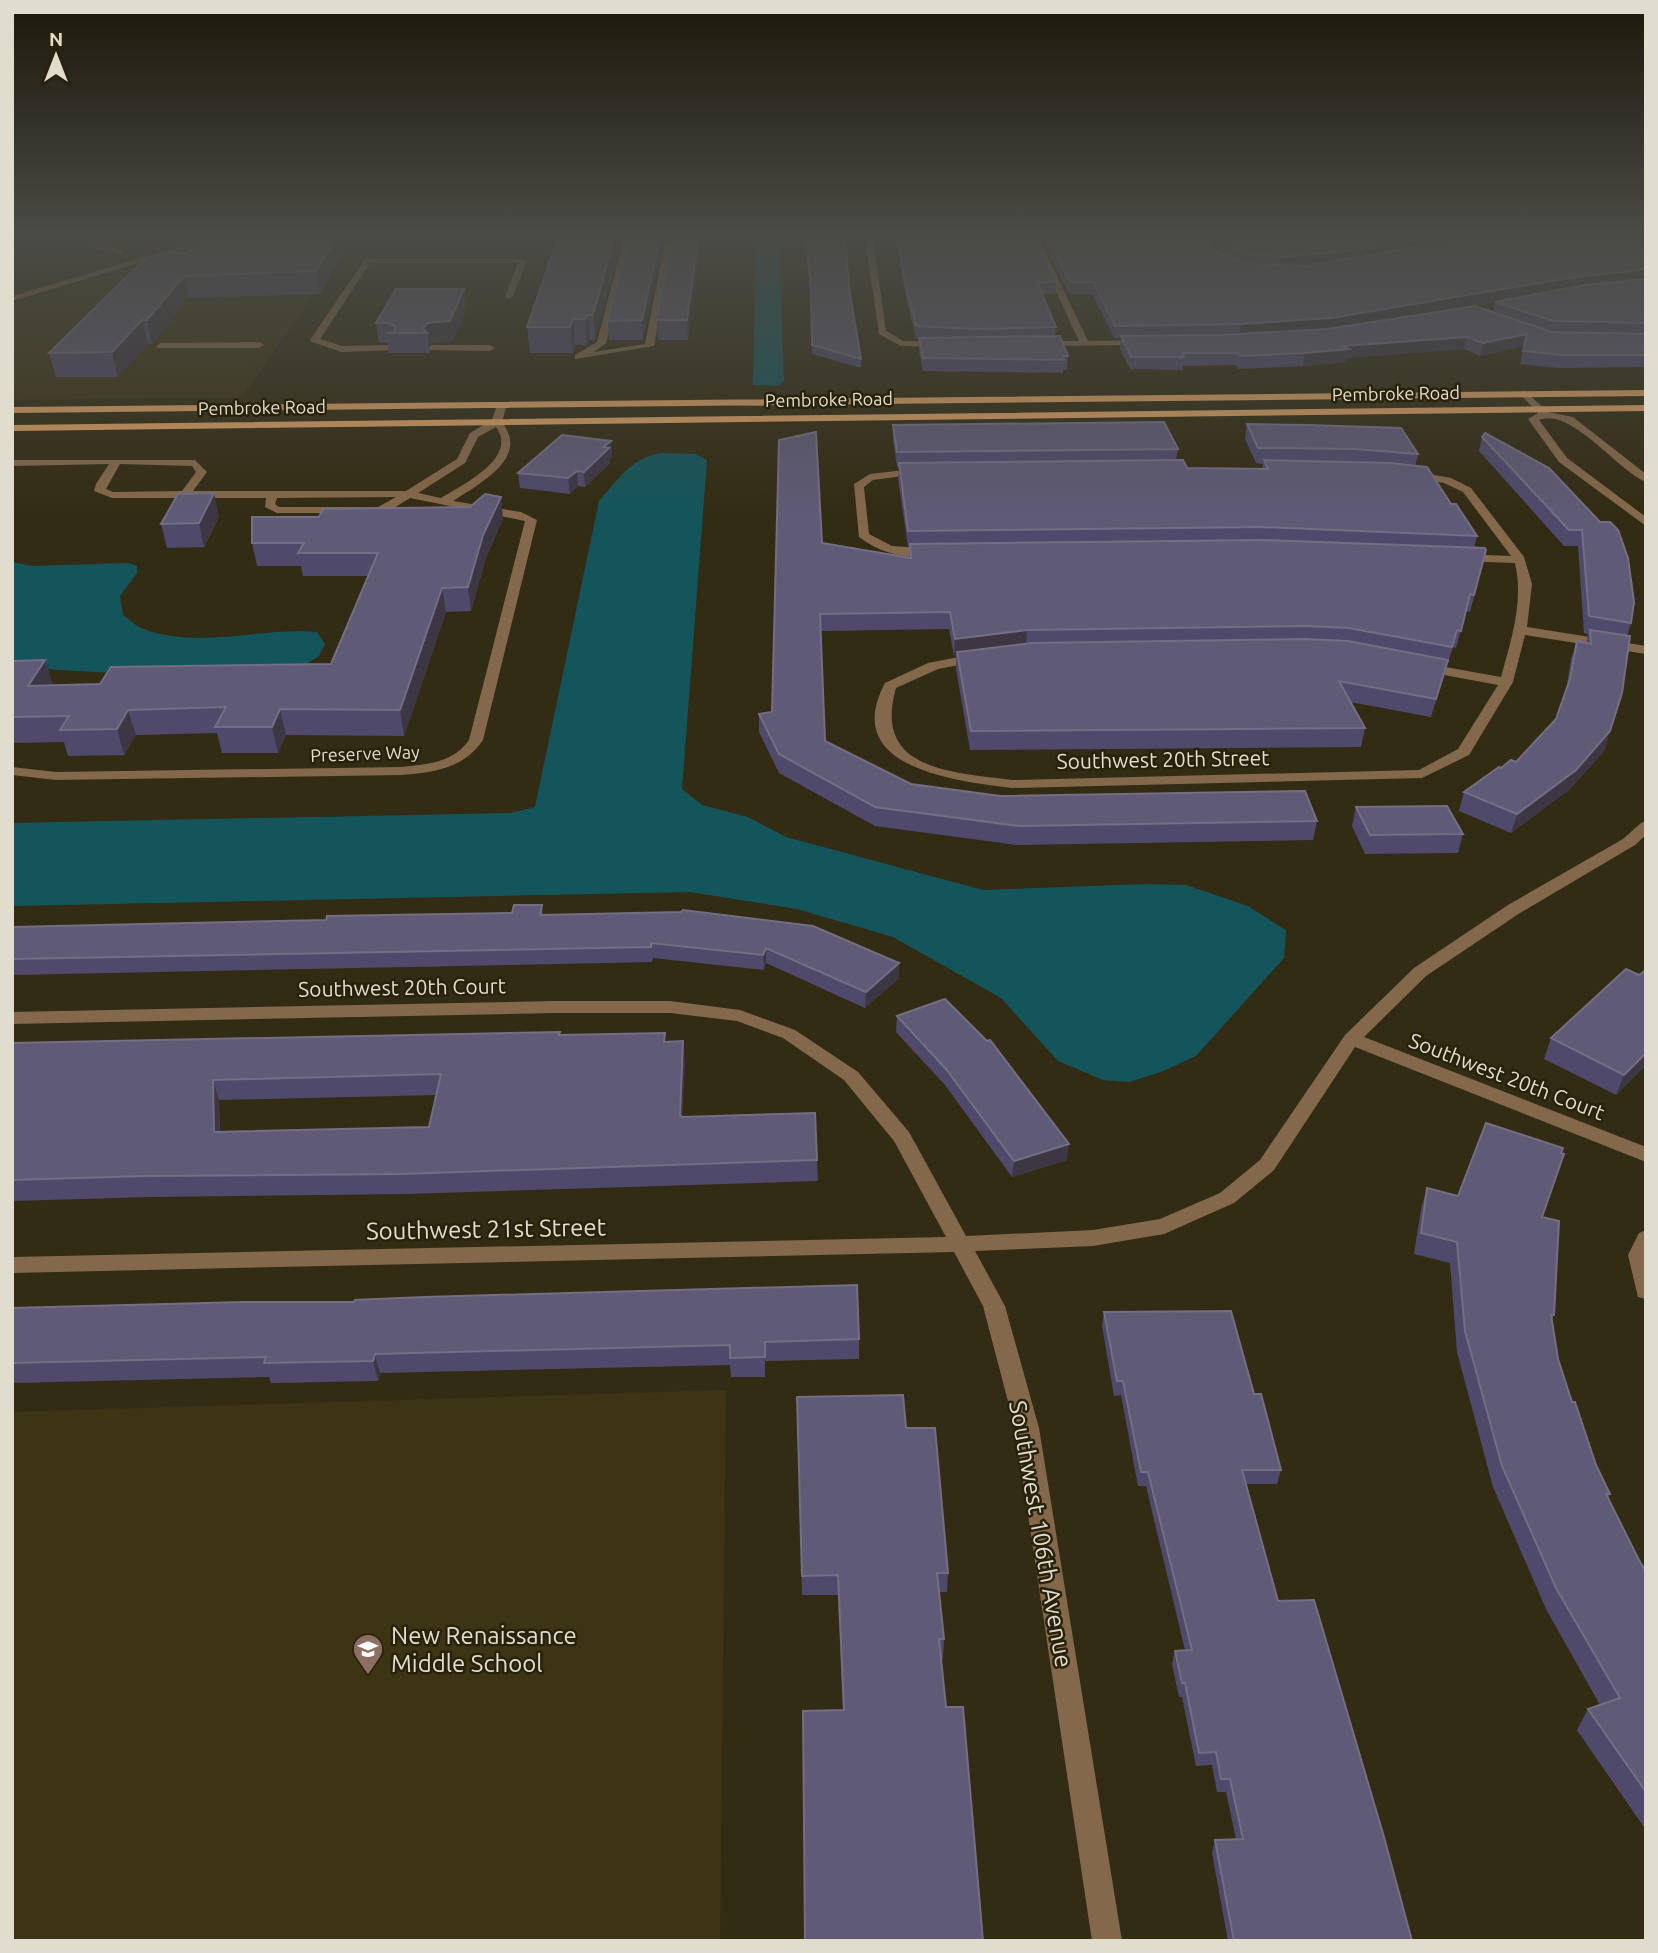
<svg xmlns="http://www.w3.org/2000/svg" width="1658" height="1953" viewBox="0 0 1658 1953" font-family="Ubuntu,sans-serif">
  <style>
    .built { fill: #3d3416 }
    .water { fill: #14555b }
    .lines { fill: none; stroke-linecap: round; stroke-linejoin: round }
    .minor { fill: #84684b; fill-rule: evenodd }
    .major { fill: #dca164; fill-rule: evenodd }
    .wall { fill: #4f4a6b; fill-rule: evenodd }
    .shaded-wall { fill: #3d3744 }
    .building { fill: #5f5a76; stroke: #736e84; stroke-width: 2; fill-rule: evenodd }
    .labels { text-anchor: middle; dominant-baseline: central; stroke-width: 5; stroke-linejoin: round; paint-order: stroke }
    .far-street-label { font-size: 18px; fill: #e0dcce; stroke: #29220a }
    .street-label { font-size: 21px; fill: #e0dcce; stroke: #29220a }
    .near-street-label { font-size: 24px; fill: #e0dcce; stroke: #29220a }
    .near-poi-label { font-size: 24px; fill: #e0dcce; stroke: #29220a; text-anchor: start }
  </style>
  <rect width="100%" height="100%" fill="#332c14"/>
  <path class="built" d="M240,238H354L241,398L12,400V305Z
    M726,1390L720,1941H12V1412Z"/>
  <path class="water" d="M756,238H779L784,381L778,386L753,385Z
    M660,453L695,454L707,460L682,789L702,805L748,817L786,837L983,890L1147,884L1186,885L1248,906L1286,930L1284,958L1196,1056L1161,1072L1129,1082L1103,1080L1058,1061L1001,998L893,937L797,909L690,892L12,906V823L511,813L535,807L599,501C618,480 631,458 660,453Z
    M12,562L32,566L129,563L137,566V573L120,596L123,615C130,620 138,628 146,630C202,649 261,627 317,632L325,644L319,656L293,673H112L12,667Z"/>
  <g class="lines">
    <path class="minor" d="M209,238H222L12,301V296Z
      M624,238H632L606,343L594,352L645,344L666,238H674L654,346L575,359V355L597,342Z
      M865,238H873L886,331L903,341L940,342L943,343V347L901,346L879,334Z
      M1031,238H1039L1088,341L1143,340L1146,341V345L1038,346L1036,344L1041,341H1079Z
      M89,242L122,250L123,252L119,254L86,246Z
      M365,259H523L527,261L513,296L509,299L505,296L518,263H370L320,339L342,346L392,345L397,348L395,350L342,352L312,342L310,340Z
      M161,343L259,342L264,345L259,348H158L156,346Z
      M432,345H490L495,348L490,351L429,350L427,348Z
      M1524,390L1548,412L1573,417L1646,474V482C1617,470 1571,407 1539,420L1567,458L1646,517V526L1559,462L1528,419L1538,413L1519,393Z
      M498,402L507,404L502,422C530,458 480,483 453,501L521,512L537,520L483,740C463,769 435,772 402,775L56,780L12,775V767L56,772L402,767C428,764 453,763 469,740L525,521L410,498L394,508L379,513H277L265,507L266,498H112L94,491L96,484L109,464L12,466V460H195L207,472L193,491H406L457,459L470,433L492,420ZM496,427C519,458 462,485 441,498L418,493L465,463L478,437ZM120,464L192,466L196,472L182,491L113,492L106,489ZM396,497L378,507H279L275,504L277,498Z
      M922,468L926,469V473L873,480L864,487L869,534L892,546L933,549L939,553L937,556C910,560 881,554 859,537L854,484L870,474Z
      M1412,471L1451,478L1471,488L1524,557L1532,584L1527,627L1646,646V654L1525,635L1513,682L1469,755L1422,778L1012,788C958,781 839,769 885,683L928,663L980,653L987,657L985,660L938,669L896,688C872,771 953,772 1012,780L1419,770L1458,749L1498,685L1423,671L1416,667L1423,663L1501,677C1511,640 1524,602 1515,563L1458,561L1456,558L1462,554L1511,556L1463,492L1444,483L1408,476V472Z
      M1646,821V835L1635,845L1520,913L1426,976L1364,1037L1646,1147V1162L1355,1047L1274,1170L1234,1203L1164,1234L1093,1246L975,1251L1005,1306L1039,1428L1122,1941H1092L1015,1428L983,1306L954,1252L12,1273V1257L946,1237L894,1141L844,1080L783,1038L737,1021L670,1013H555L12,1024V1012L555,1001H670L740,1010L795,1030L858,1072L909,1132L966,1236L1093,1230L1160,1219L1220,1193L1260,1160L1345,1035L1414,968L1508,905L1623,839L1641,823Z
      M1646,1230V1299L1638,1297L1628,1255L1639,1233Z"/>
    <path class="major" d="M1646,390V396L12,413V407Z
      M1646,405V411L12,431V425Z"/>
  </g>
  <path class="wall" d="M351,238L320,294L189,298L152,344H148L118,377H56L49,353L158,257L187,253Z
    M622,238L595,340H590L587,345H575L573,353H530L527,327Z
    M629,238H663L643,340H609L608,321Z
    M672,238H698L699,250L688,340H658L657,320Z
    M845,238L850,294L861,359V368L812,354L811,299L806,246H781V239Z
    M895,238H1034L1056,282L1055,294H1042L1056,327L1055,336L1068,356L1067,370H1063V373L923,371L919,351V339L916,338L906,298Z
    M1042,238H1206L1216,251L1226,256L1211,238H1646V367L1559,368L1520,364L1524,346L1480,356L1464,349L1347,358L1346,362L1303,366L1239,369L1235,365L1183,366V370L1130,369L1120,349L1121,338H1114L1092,294H1069ZM1495,302L1493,312L1475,306Z
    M464,289L467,308L453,341L431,343L429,344L430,353H389L387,342L379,343L376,323Z
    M1247,424L1418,454L1415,466L1451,504L1477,536L1474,548L1486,550L1470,612L1466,611L1456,648L1453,647L1431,717L1350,702L1365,728L1361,747L970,750L956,669V656H954L949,629L821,631L825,741L911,784L1000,796L1317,821L1313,840L1017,845L875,826L779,773L759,732V714L772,712L822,543L909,558L910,547H908L898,478L899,467H897L893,440V425L1178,449L1176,460L1187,468L1262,469L1263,464L1256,463L1245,439Z
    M1482,437L1549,468L1631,623L1627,636L1605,750L1570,789L1511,833L1459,811L1464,792L1501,768L1516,762L1556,719L1566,691L1571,659L1577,641L1586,643L1588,634L1584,633L1578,546H1564L1479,451Z
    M611,441L612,456L610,458V463L585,487L578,486L570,494L520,488L518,473Z
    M501,497L503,519L486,558L471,611L446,612L404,736L286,735L278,753H222L217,733L136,735L124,755L68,756L64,742L12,743V661L45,660L53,685L100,684L331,664L368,576H303L301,566H257L252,543L319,517L470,507Z
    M219,517L204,547L167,548L161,524Z
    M1356,807L1463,834L1458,853L1365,854L1352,826Z
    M542,905L543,915L899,963V978L865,1008L766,963L764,970L653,958L652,962L12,975V927L326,920L512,913Z
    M1646,970V1065L1616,1095L1544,1059L1551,1038L1639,975Z
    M897,1016L1067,1160L1012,1177L945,1085L896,1032Z
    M560,1032V1035L666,1042L685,1062L682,1117L817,1160L818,1181L405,1194L152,1197L12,1201V1043ZM436,1095L429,1127L220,1132L219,1100Z
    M1427,1188L1542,1217L1554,1315L1552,1320L1558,1359L1572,1402L1596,1465L1610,1494L1608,1498L1640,1562L1646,1571V1830L1577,1730L1588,1709L1600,1705L1546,1609L1493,1487L1457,1352L1450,1263L1414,1254L1421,1209Z
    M12,1308L859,1339V1359L765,1361V1377H731L730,1365L380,1373L378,1381L271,1383L269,1377L12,1383Z
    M1104,1312L1254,1394L1281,1470L1277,1484H1246L1278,1601L1412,1941H1228L1212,1853L1215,1840L1236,1839L1226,1792H1217L1212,1765L1196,1766L1182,1697H1179L1172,1664L1175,1651L1185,1650L1146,1486H1138L1121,1395L1114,1396L1102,1326Z
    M797,1397L906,1428L948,1573L947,1592H939L944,1639L943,1659H941L946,1707L843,1710L838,1595H802Z"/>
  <path class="shaded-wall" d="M336,238H351L320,294L316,271Z
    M614,238H622L595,340L593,315Z
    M659,238H663L661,251L643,340L642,320Z
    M698,238L699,250L688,340L687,320Z
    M1418,238H1476L1345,263L1279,268L1281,257Z
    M1646,269V280L1566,290L1329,330L1239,337L1241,324L1569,278Z
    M184,276L189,298L152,344L147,320Z
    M464,289L467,308L453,341L431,343L429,344L427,333L422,328Z
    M588,315L590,340L587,345L585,319Z
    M573,319L575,345L573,353L570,327Z
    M142,320L148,344L118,377L112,352Z
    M1527,334L1524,346L1480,356L1483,343Z
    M1467,337L1464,349L1347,358L1346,362L1303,366L1305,353L1343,346Z
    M611,441L612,456L610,458V463L585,487L584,472L603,447Z
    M577,471L578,486L570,494L568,478Z
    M214,493L219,517L204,547L199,523Z
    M501,497L503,519L486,558L471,611L468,587L483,535Z
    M442,588L446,612L404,736L400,710Z
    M1027,630L1026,647L957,652L956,656H954L955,639Z
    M45,660L53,685L28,686Z
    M1448,660L1444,677L1431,717L1436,699Z
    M280,709L286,735L278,753L272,727Z
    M128,710L136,735L124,755L117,729Z
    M1610,731L1605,750L1570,789L1511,833L1517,814Z
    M766,948V963L764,970L763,955Z
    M899,963V978L865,1008L866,992Z
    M683,1041L685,1062L681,1136L680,1115Z
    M1646,1053V1065L1616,1095L1624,1075Z
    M213,1080L219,1100L220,1152L214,1132Z
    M1069,1144L1067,1160L1012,1177L1014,1161Z
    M375,1354L380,1373L378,1381L373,1361Z"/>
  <path class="building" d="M219,238H336L316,271L184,276L147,320H142L112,352L49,353L147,257H158L162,253H187L196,242L217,241Z
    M558,238H614L593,315H588L585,319H573L570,327H527Z
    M629,238H659L642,320L608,321Z
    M672,238H698L687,320H657Z
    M781,238H845L850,294L861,359L812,345L811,291L806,239Z
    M897,238H1034L1056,282H1037L1056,327L978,329L916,326L906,286Z
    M1048,238H1206L1216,251L1248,264L1306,266L1450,241L1479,238H1646V269L1569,278L1331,318L1241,324L1115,326L1093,282H1070Z
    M1222,238H1418L1347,251L1281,257L1253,255L1232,248Z
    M1646,279V323L1554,321L1495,302L1585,285Z
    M396,289H464L450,321L428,323L422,328L427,333H386L394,332L395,326L389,323H376Z
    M1475,306L1552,332L1646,334V355H1562L1523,351L1527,334L1483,343L1467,337L1343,346L1349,349L1305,353L1240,356L1237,353H1183L1184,357H1131L1121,336L1220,335L1328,329Z
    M1060,336L1068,356H1063L1064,360L923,358L919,338Z
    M1164,422L1178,449L897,452L893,425Z
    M1247,424L1308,425L1401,428L1418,454L1355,449L1258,448Z
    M816,432L822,543L911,558L910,544L1263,540L1485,548L1486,550L1474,595L1470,594L1461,631L1457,630L1452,647L1349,628L1305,626L1027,630L955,639L950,612L820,614L825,741L911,784L1000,796L1305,791L1317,821L1019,826L875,807L779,754L759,714L772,712L779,440Z
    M1485,433L1549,468L1600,522H1610L1618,530L1628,558L1634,602L1631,623L1589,616L1582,530H1569L1482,437Z
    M562,435L611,441L603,447L609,448L584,472L577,471L568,478L518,473Z
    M1183,460L1187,468L1268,469L1264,460L1390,463L1427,467L1451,504H1456L1477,536L1263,527L908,531L899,463Z
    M214,493L199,523L161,524L178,494Z
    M485,494L501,497L483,535L468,587L442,588L400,710L280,709L272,727H215L226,707L128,710L117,729L60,730L69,716L12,717V661L45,660L28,686L100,684L111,667L331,664L378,553H298L304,543H252V517H319L323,509L470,507Z
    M1590,630L1630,636L1622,693L1610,731L1576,770L1517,814L1464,792L1499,767L1501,768L1511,760L1516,762L1556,719L1570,679L1577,641L1591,644Z
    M1305,639L1348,641L1448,660L1436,699L1339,681L1365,728L971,731L957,652L1032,643Z
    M1447,806L1463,834L1370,835L1356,807Z
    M514,905H542L540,915L681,912L683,910L813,926L899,963L866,992L766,948L763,955L651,943V947L12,959V927L326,920L327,916L512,913Z
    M1626,969L1639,975L1646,970V1053L1624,1075L1551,1038Z
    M945,999L987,1041L990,1040L1069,1144L1014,1161L946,1069L897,1016Z
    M560,1032L559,1035L665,1033L664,1042L683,1041L680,1115L682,1117L815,1113L817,1160L401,1174L145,1176L12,1180V1043ZM441,1074L429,1127L214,1132L213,1080Z
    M1486,1123L1563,1148L1561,1153L1564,1154L1542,1217L1559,1221L1554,1315H1551L1558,1359L1572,1402H1575L1596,1465L1610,1494H1606L1640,1562L1646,1571V1792L1588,1709L1620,1698L1556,1588L1502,1466L1465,1331L1457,1242L1421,1233L1427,1188L1458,1196Z
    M857,1285L859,1339L765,1342V1357L730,1358V1345L375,1354L373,1361L264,1363L266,1357L12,1363V1308L244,1302H354L355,1300L424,1297Z
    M1231,1311L1254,1394H1261L1281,1470H1242L1278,1601L1314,1600L1384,1837L1412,1941H1234L1215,1840L1243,1839L1230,1779H1221L1216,1752L1199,1753L1185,1683H1182L1175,1651L1192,1650L1148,1472H1141L1123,1381H1117L1104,1312Z
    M903,1395L906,1428H935L948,1573H937L944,1639H939L946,1707H963L983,1941H805L803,1711L844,1710L838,1575L802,1576L797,1397Z"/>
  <linearGradient id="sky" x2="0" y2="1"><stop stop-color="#1c180b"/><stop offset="0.46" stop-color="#4a4b45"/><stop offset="1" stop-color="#4a4b45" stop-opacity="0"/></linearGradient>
  <rect width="1658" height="512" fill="url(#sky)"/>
  <defs>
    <g id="school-pin" transform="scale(1.575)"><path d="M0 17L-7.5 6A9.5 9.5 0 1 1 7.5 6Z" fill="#8d6e63" stroke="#29220a"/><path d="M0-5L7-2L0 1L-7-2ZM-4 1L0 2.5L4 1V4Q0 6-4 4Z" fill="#fff"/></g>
  </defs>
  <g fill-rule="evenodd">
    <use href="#school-pin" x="368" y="1649"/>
  </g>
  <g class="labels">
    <g class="far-street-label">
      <text transform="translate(1396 393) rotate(-1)">Pembroke Road</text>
      <text transform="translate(829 399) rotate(-1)">Pembroke Road</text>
      <text transform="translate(262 407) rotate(-1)">Pembroke Road</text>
      <text transform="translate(365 753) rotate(-2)">Preserve Way</text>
    </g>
    <g class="street-label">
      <text transform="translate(1163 759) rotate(-1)">Southwest 20th Street</text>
      <text transform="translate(402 987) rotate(-1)">Southwest 20th Court</text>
      <text transform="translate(1507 1076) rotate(21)">Southwest 20th Court</text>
    </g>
    <g class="near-street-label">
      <text transform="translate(486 1229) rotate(-1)">Southwest 21st Street</text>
      <text transform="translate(1041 1534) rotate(80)">Southwest 106th Avenue</text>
    </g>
    <g class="near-poi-label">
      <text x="391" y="1635">New Renaissance<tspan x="391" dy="28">Middle School</tspan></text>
    </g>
  </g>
  <rect width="1658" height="1953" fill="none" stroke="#e0dcce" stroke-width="28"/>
  <g transform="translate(56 56)" stroke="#29220a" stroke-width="5" paint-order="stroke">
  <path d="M0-5L12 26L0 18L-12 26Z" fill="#e0dcce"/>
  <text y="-10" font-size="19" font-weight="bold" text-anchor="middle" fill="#e0dcce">N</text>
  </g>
</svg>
